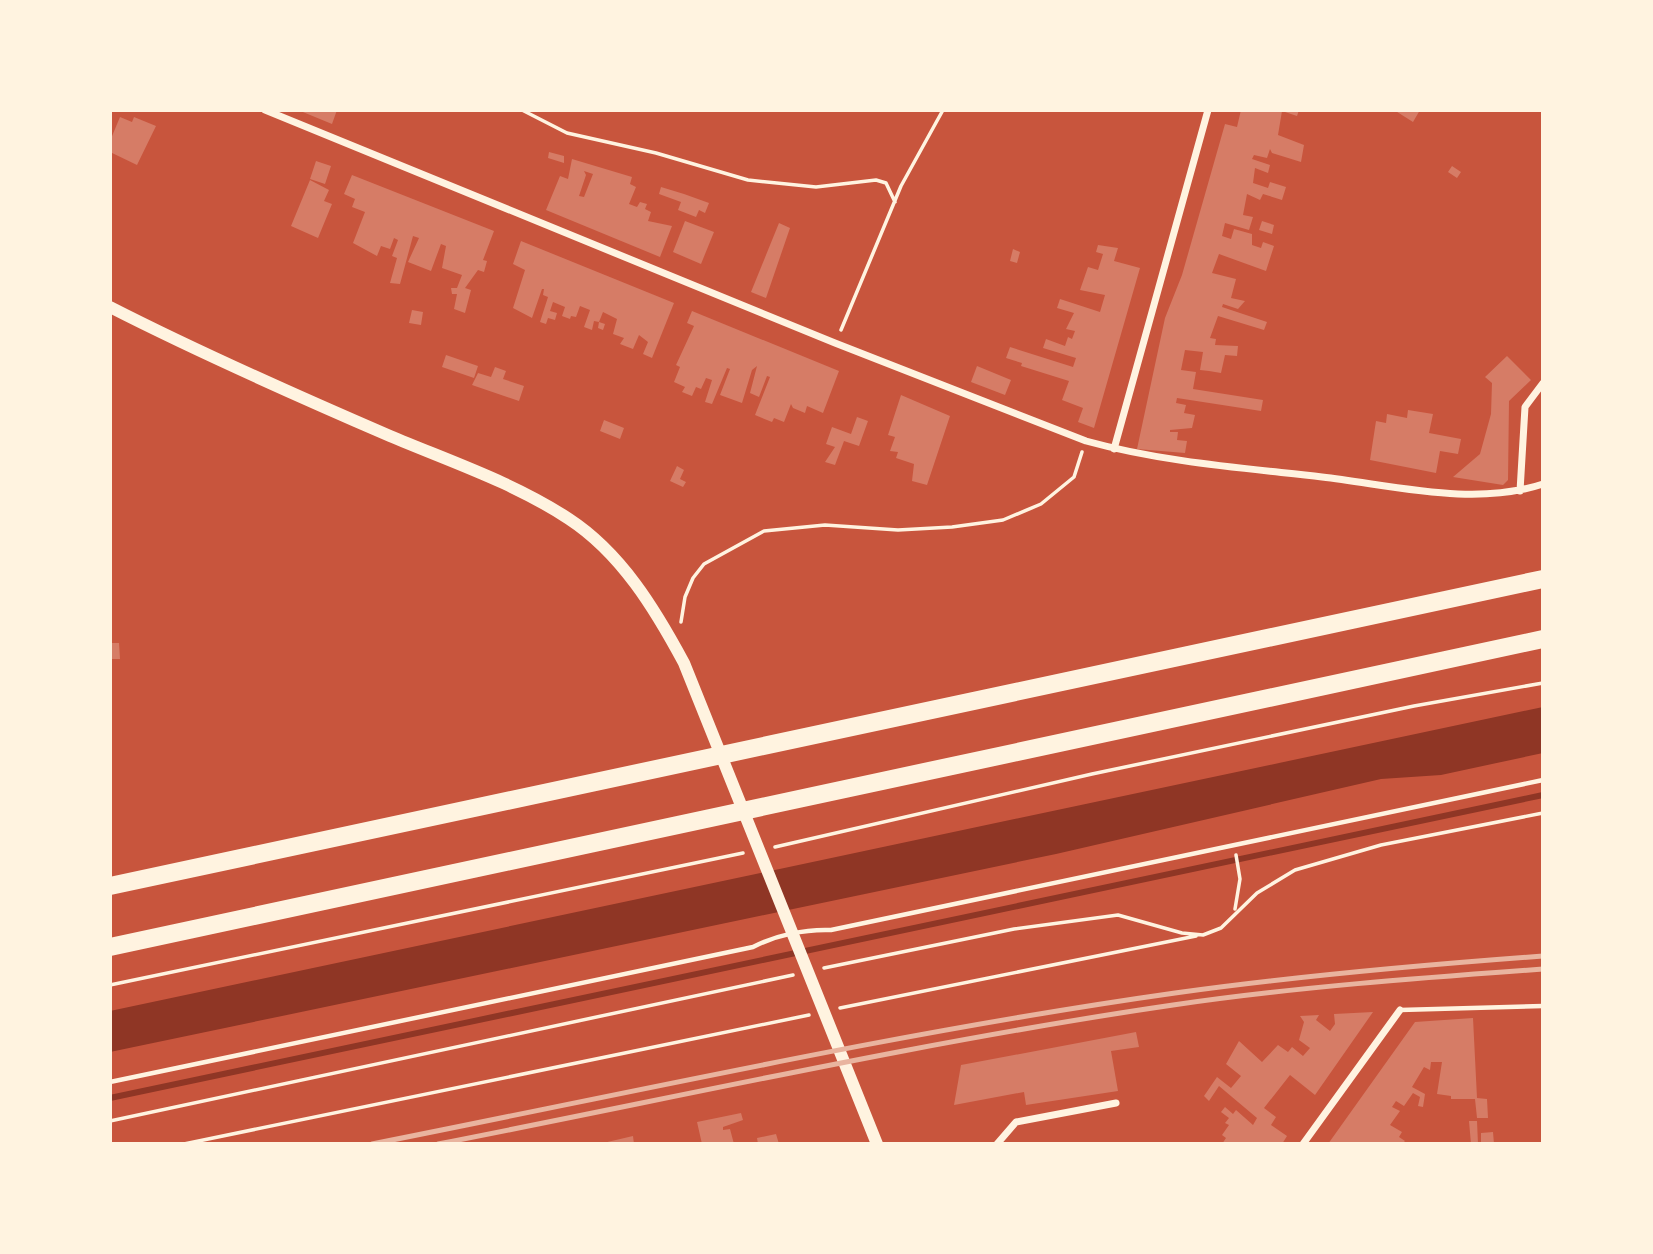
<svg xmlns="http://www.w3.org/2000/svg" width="1653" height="1254" viewBox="0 0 1653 1254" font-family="'DejaVu Sans',sans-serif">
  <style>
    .water { fill: #8f3625 }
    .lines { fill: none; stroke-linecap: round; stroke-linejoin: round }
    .stream { stroke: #8f3625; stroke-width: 6 }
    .building { fill: #d67c66; fill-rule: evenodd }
    .path { stroke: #fff3e0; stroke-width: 3.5 }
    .service { stroke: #fff3e0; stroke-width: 4.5 }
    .minor { stroke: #fff3e0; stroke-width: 7 }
    .tertiary { stroke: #fff3e0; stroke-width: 12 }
    .motorway { stroke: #fff3e0; stroke-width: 18 }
    .rail { stroke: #e9b49f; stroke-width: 5 }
  </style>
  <rect width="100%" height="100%" fill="#c8553d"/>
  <path class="water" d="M1543,707V753L1441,775L1381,779L1056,854L110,1052V1011Z"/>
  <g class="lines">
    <path class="stream" d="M110,1098L1543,795"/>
  </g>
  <path class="building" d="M298,110H337L332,124Z
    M1241,110H1299L1297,116L1282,111L1278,135L1304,145L1301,162L1272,153L1270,149L1267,158L1254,155L1252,159L1270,165L1268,173L1255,168L1253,183L1268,188L1270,182L1286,187L1282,200L1263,194L1260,200L1247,194L1243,215L1253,217L1249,230L1225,223L1222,236L1231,239L1234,229L1252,234V245L1261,248L1263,242L1274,246L1266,271L1219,254L1212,273L1236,279L1231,298L1245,301L1238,309L1223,304L1222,307L1267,322L1264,330L1218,316L1210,338L1216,339L1215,345L1238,346L1237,356L1225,355L1221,373L1209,371L1200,370L1203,352L1185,350L1181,370L1196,372L1193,389L1263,400L1261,411L1177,398L1176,403L1186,405L1184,413L1195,415L1192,428L1170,430V432H1178L1177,440L1187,441L1185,453L1137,449L1165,318L1182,275L1225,124L1237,127Z
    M1394,110H1420L1413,122Z
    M120,117L132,122L134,117L156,126L137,165L110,152V141Z
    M549,152L564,156V163L548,158Z
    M572,159L632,177L630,184L636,187L629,204L637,207L640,202L647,204L645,209L651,212L648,221L672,226L660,257L546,210L560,176L568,179ZM584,171L593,174L584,197L579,196L586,175Z
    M316,161L331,166L325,184L310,179Z
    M1452,166L1461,172L1457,178L1448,172Z
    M352,175L494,231L483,260L487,261L484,272L478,270L465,288L471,290L465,313L454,309L457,294H452L451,288H457L462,275L442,268L446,246L441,244L431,271L408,262L419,238L413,236L400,284L390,283L397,258L392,256L398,240L394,238L390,249L381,246L377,256L353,243L365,212L352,207L355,199L344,194Z
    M310,180L329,190L324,201L332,204L318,238L291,226Z
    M661,187L684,194L709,203L705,213L699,210L696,217L678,210L681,202L659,194Z
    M685,221L714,232L701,264L673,252Z
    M1262,221L1274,225L1272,234L1259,230Z
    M779,223L790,228L766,298L751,292Z
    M521,241L674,303L652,358L643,354L648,342L639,335L633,349L620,344L624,338L613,334L617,319L603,312L599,322L605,324L603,330L598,328L599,322L594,321L592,330L584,327L590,310L580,306L576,317L571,316L570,319L562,316L565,307L553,302L550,311L557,313L555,320L548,318L546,324L540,322L548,297L543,295L544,289H542L532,318L513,308L525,270L513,264Z
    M1098,245L1118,248L1114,261L1140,268L1094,428L1078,422L1083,408L1062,400L1069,381L1021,366L1022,363L1006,358L1010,347L1073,367L1076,358L1043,348L1046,339L1065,346L1068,337L1072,339L1075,331L1066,329L1074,313L1057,308L1060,299L1100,312L1105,295L1080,290L1088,267L1098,270L1103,254L1096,252Z
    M1013,249L1020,252L1017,263L1010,261Z
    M412,310L423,312L421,325L409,323Z
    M692,311L839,371L823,413L807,406L805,413L793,408L791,404L784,422L774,418L772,422L755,415L770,377L767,376L759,397L750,393L757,366L752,370L742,403L720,395L730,369L727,368L712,404L705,402L712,380L706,378L701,389L696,387L692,396L682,392L685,387L674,382L680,367L676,365L694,326L687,323Z
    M446,355L478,366L474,378L442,367Z
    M1507,356L1531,380L1509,401L1508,480L1503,485L1453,477L1480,454L1491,414L1492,383L1485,377Z
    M977,366L1011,380L1005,395L971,382Z
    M495,367L506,371L503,379L524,386L519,401L472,385L478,373L491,377Z
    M901,395L950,416L927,485L912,481L914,464L896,458L898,452L890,451L895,437L888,435Z
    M1408,410L1433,414L1429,433L1461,439L1458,454L1440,451L1436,473L1370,460L1376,421L1386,423L1387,414L1407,418Z
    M857,417L868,421L859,446L844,441L835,465L825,462L835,447L826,444L832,427L851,434Z
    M604,420L624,428L620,439L600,431Z
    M677,466L684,470L680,479L686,482L683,487L670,481Z
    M111,643H119L120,659H110Z
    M1373,1012L1315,1095L1290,1075L1264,1108L1276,1117L1271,1125L1287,1136L1282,1144H1222L1226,1138L1222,1135L1229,1125L1225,1123L1229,1118L1221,1112L1225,1107L1233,1114L1236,1110L1253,1125L1257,1118L1219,1086L1209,1101L1204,1096L1217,1077L1231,1088L1241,1076L1226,1064L1239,1041L1262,1062L1278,1045L1288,1052L1292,1047L1303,1056L1310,1048L1299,1040L1304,1022L1300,1016L1319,1015L1316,1020L1330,1031L1335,1024L1334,1014Z
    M1473,1018L1477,1098L1487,1099L1488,1118H1477L1475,1099H1451V1096L1437,1094L1442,1062H1431L1430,1070L1424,1067L1412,1087L1425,1094L1423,1107L1418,1106L1420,1097L1413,1093L1404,1106L1396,1101L1392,1107L1400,1111L1390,1125L1402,1132L1399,1137L1405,1141L1402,1144H1328L1415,1022Z
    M1136,1032L1139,1047L1111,1051L1118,1091L1026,1105L1024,1092L954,1105L961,1065Z
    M741,1113L743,1120L723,1127V1130L730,1129L734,1144H702L697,1122Z
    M1469,1121H1477L1478,1144H1471Z
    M1493,1132L1494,1144H1481V1133Z
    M776,1134L779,1144H758L757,1138Z
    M633,1136L634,1144H604L603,1143Z"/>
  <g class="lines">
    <path class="path" d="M522,110L567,133L656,153L748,180L816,187L876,180L886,183L895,202
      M841,330L901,186L943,110
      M681,622L685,597L693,578L704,564L764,531L825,525L898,530L952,527L1003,520L1041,504L1074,477L1082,452
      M775,847L1092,774L1414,706L1543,683
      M1235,909L1240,879L1236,855
      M824,968L1014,929L1118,915L1182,933L1203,935L1221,928L1257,893L1295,870L1381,845L1543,813
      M110,985L743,853
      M840,1008L1196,936
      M110,1121L793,975
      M184,1144L809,1015"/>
    <path class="service" d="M1400,1010L1543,1006
      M110,1082L753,947C776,935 805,929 831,930L1543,780"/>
    <path class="minor" d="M265,110L835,343L1086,441C1162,462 1243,468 1322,477C1392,485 1474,507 1543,484
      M1114,449L1208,110
      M1520,491L1525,407L1543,383
      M997,1144L1016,1122L1116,1103
      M1303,1144L1400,1010"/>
    <path class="tertiary" d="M110,307C202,354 295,395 390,436C449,461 515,483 569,519C621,553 655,609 684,663L877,1144"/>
    <path class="motorway" d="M110,886L1543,579
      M110,947L1543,639"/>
    <path class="rail" d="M372,1144C639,1091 906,1031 1175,993C1297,976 1420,965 1543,956
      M438,1144C683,1096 927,1041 1173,1005C1296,987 1419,978 1543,969"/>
  </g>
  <rect width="1653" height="1254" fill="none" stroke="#fff3e0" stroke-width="224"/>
</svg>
